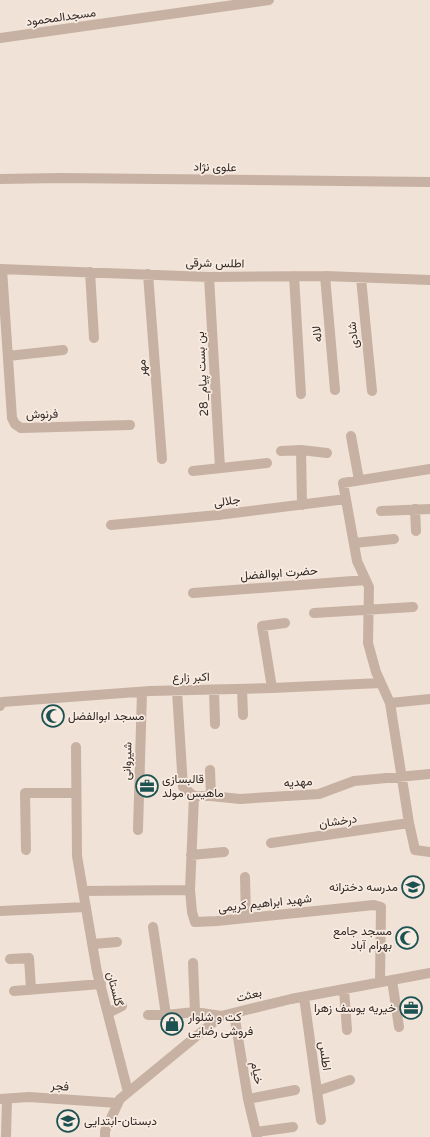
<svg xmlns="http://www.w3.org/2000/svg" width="430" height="1137" viewBox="0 0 430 1137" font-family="'Varela Round',Vazirmatn,sans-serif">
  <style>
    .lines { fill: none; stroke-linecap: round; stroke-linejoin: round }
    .minor { stroke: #c7b1a3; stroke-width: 10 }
    .labels { text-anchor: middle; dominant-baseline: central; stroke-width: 3.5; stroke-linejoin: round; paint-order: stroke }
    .street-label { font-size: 12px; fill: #322825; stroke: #f8ece2 }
    .poi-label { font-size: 12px; fill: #322825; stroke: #f8ece2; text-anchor: start }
  </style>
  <rect width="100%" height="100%" fill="#f0e2d6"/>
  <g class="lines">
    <path class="minor" d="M0,38L269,0
      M0,179L61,178L430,182
      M0,269L209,277L325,276L430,280
      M2,269L12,418L15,424L21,428L130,425
      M90,272L94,338
      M148,274L162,459
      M294,276L301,394
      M325,276L335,390
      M209,277L220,468
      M361,278L372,391
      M8,356L63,350
      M351,436L359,480
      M301,450L302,505
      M281,451L301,450L327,453
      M430,469L343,483L357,561L369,587L368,643L376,672L390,703L409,823L415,850L430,852
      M193,471L267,463
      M415,509L416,531
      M381,511L430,509
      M111,525L218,515L346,499
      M354,543L394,539
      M193,593L366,580
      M314,613L413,607
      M272,688L262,626L285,623
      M242,689L243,715
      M214,690L215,724
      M177,691L183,787L194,796
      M390,703L430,699
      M0,706L2,702L150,691L272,688L381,683
      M76,747L77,856L97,972L128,1092
      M210,770L211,796
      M194,796L190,890L192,912L195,922L217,921L374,905L381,907L380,982
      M194,796H211L240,799L319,794L354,781L430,774
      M138,830L142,692
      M271,843L409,823
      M26,850L25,793H76
      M191,855L224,852
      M245,877L246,918
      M83,891L190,890
      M0,911L86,907
      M153,927L166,1015
      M93,944L117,942
      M10,959L29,958L31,989
      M193,963L195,1012
      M392,980L399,1027
      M344,989L347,1030
      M14,991L101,984
      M304,997L321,1120
      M108,1013L122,1006
      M234,1013L248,1099L257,1137
      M148,1015H166L195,1012L221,1016
      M317,1091L350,1080
      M0,1099L29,1097L118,1103
      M248,1099L295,1090
      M256,1132L293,1127
      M6,1137L7,1099
      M105,1137V1131L120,1099L221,1016L291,999L430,973"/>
  </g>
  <defs>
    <g id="mosque-ring" transform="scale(1.15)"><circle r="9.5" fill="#f8ece2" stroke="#1c5252" stroke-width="1.5"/><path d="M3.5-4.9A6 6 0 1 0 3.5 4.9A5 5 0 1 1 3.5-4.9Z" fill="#1c5252"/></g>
    <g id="office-ring" transform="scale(1.15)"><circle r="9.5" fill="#f8ece2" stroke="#1c5252" stroke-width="1.5"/><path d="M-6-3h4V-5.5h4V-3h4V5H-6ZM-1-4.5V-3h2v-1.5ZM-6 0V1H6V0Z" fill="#1c5252"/></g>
    <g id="school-ring" transform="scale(1.15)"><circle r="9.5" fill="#f8ece2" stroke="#1c5252" stroke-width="1.5"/><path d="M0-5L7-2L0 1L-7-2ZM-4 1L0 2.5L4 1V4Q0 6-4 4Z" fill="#1c5252"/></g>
    <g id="shop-ring" transform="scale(1.15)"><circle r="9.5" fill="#f8ece2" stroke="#1c5252" stroke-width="1.5"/><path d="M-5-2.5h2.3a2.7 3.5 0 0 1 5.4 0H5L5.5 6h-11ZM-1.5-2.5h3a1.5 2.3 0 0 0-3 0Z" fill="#1c5252"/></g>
  </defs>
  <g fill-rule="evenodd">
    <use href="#mosque-ring" x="53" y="716"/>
    <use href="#office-ring" x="147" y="786"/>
    <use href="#school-ring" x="413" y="887"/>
    <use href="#mosque-ring" x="407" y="938"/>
    <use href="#office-ring" x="411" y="1008"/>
    <use href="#shop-ring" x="172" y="1024"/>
    <use href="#school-ring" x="68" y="1121"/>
  </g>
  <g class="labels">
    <g class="street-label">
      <text transform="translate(61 17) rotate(-8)">مسجدالمحمود</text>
      <text transform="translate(215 167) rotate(1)">علوی نژاد</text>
      <text transform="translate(215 263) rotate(1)">اطلس شرقی</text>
      <text transform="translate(317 334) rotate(-95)">لاله</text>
      <text transform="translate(353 335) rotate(-96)">شادی</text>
      <text transform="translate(142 368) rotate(-94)">مهر</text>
      <text transform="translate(202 374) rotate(-93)">بن بست پیام_28</text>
      <text transform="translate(42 414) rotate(-1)">فرنوش</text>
      <text transform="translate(227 501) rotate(-7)">جلالی</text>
      <text transform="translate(279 573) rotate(-4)">حضرت ابوالفضل</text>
      <text transform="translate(191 677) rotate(-1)">اکبر زارع</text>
      <text transform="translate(127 761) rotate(-88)">شیروانی</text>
      <text transform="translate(298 782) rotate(-4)">مهدیه</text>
      <text transform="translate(338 821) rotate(-8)">درخشان</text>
      <text transform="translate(265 903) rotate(-6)">شهید ابراهیم کریمی</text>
      <text transform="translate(115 989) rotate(76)">گلستان</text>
      <text transform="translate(249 995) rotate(-14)">بعثت</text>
      <text transform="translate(325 1056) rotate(82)">اطلس</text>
      <text transform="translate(257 1073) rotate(80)">خیام</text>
      <text transform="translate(60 1086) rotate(4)">فجر</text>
    </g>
    <g class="poi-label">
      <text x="68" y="716">مسجد ابوالفضل</text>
      <text x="162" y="779">قالبسازی<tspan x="162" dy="14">ماهیس مولد</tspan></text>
      <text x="398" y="887" text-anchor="end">مدرسه دخترانه</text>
      <text x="392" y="931" text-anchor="end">مسجد جامع<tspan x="392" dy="14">بهرام آباد</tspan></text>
      <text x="396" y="1008" text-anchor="end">خیریه یوسف زهرا</text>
      <text x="188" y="1017">کت و شلوار<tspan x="188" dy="14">فروشی رضایی</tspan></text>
      <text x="84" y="1121">دبستان-ابتدایی</text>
    </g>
  </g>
</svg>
